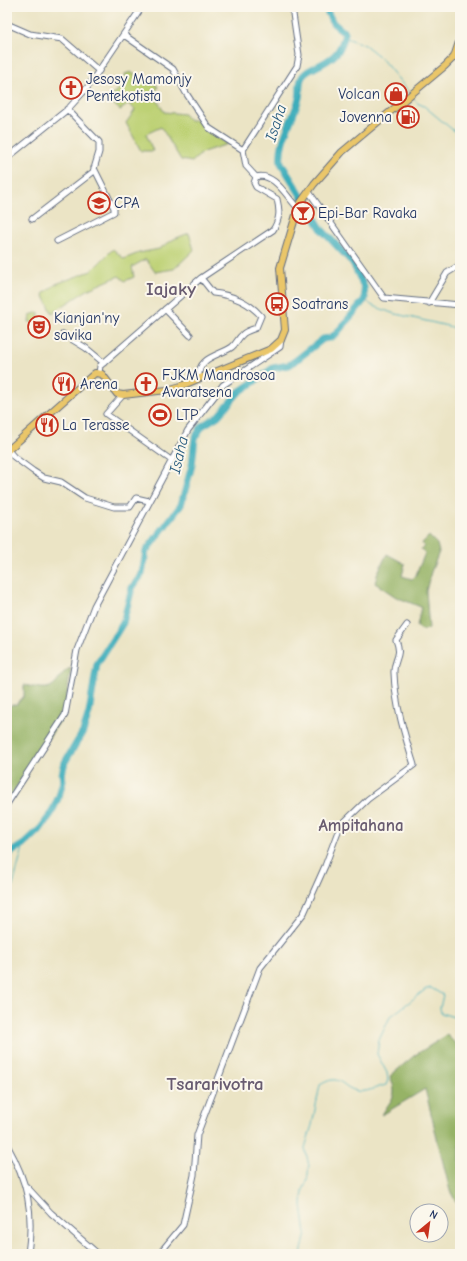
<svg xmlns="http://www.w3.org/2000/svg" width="467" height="1261" viewBox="0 0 467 1261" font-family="'Comic Neue',sans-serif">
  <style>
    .green { fill: #bdd174; stroke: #6c8069 }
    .forest { fill: #96b366; stroke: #587162 }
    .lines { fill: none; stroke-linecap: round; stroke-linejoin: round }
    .stream { stroke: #3eadbb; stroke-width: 1 }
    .river { stroke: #3eadbb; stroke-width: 7 }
    .minor-casing { stroke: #646e82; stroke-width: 7 }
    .major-casing { stroke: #646e82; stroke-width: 8 }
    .minor { stroke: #fff; stroke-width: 5 }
    .major { stroke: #eac669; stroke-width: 6 }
    .labels { text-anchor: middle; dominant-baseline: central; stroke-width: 4; stroke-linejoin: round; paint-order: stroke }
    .poi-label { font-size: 15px; fill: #1b2f5e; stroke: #fbf7ec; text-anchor: start }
    .water-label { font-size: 16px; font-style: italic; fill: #275b7f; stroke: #fbf7ec }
    .quarter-label { font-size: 17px; font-weight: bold; fill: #685b70; stroke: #fbf7ec }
    .district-label { font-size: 19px; font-weight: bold; fill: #685b70; stroke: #fbf7ec }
  </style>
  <rect width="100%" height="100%" fill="#fbf7ec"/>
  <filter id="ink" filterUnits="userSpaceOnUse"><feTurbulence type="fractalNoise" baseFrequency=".025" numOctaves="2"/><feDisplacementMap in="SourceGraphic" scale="8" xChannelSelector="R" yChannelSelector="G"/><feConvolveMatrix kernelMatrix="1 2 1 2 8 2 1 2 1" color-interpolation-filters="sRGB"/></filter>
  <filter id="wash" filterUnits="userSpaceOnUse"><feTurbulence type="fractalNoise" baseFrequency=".012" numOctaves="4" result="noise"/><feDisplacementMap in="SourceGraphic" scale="16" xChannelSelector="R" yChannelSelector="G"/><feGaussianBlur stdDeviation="0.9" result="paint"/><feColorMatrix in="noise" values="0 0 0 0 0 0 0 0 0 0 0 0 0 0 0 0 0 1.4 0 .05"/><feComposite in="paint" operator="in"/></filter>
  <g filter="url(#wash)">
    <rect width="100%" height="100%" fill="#ebe4c5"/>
    <path class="green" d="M131,72L139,78L152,79L158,87L154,94L164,112L184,114L189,120H200L209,133L228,144L203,152L192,162L181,160L161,127L146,134L153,151H141L126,123L135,110L129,104L120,110L108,99L127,82L125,74Z
      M189,233L194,250L174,269L155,272L146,259L132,267L134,277L125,281L119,276L89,289L52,313L43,294L56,284L91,271L113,249L124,259L139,253L159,249L174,239Z
      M39,312L38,323L29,322L30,315Z
      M162,408L168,413L159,423L153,417Z"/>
    <path class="forest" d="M429,536L437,544L439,552L431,572L426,591L429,629L422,630L417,626L421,607L396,597L375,583L378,572L387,554L405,564L402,576L412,579L415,577L425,553L421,549L424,546L422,543Z
      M71,668L64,715L7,801V706L17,704L24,696V685C31,686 40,689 47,688C58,686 60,671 71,668Z
      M447,1035L457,1045L460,1046V1209L450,1191L425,1089L382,1115C391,1098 399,1097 390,1076L415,1055Z"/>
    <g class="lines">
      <path class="stream" d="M344,37L365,45L380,57L410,93
        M413,97L417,103L424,106L460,136
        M365,299L371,305L392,313L460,329
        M7,901L12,889L24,844
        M301,1254L306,1233L302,1205L303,1190L307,1181L309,1166L305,1148L312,1125L320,1085C341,1072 340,1087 357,1091C366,1093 377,1087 386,1085L388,1080L387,1073L377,1054L379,1040L390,1017L426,989L431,988L443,995L440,1008L441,1013L460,1019"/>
      <path class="river" d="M7,855L24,844L41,828L51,814L59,796L63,781L62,774L65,762L83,732L89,713L97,664L123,623L132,588L142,574L146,551L181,505L192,465L195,438L202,426L218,416L239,392L252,383L273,368L289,365L295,361L323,339L330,338L336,334L365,299L364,287L353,263L322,230L281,163C278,140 294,119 299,98C301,91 298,84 302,77C305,72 310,70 314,68C332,59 341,54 345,33L333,23L325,7"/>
    </g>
  </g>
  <g filter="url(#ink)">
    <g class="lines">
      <g class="minor-casing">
        <path id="minor" d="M7,24L30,34L62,39L99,71
          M124,35L173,69L186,93L209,128L243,150
          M7,158L68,109L87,88L142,7
          M256,177L246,166L243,150L297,66L299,55L292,7
          M309,192L384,298L460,305
          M32,219L93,172L99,152V142L67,109
          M57,241L114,212V208L94,168
          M429,303L447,273L460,265
          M165,309L190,335
          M63,334L86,348L104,363
          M99,373L100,366L201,278L273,230C280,219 280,211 277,199L256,187L254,183L256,177C274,171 288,199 298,208
          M199,378C197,357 219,356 232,347C237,343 238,338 242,335C245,331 251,330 256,328L261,316C249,302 231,295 213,293L201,278
          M123,395L106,414L171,460
          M7,449L14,457L33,471L44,478L61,482L85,498L114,507H130L136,498L149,501
          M7,804L65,715L77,650L94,606L188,430L223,385L280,347L281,340
          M7,1145C28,1182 34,1212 28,1254
          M27,1187L51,1213L98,1254
          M159,1254L183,1225L194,1175L197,1135L260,968L304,913L325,866L340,826L368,799L414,765C405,736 395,705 394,673C393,659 403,657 396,640L407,625"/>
      </g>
      <g class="major-casing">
        <path id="major" d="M7,451L95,373L102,374L117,394L123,395L167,390L181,386L271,349L281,340L285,330L280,268L299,205L314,184L342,152L445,66L454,57L460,39"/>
      </g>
      <use href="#minor" class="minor"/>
      <use href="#major" class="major"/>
    </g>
  </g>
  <defs>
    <g id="church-ring" transform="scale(1.15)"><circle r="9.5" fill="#fbf7ec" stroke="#c8321e" stroke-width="1.5"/><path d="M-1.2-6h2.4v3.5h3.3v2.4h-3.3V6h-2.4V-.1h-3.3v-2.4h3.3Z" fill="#c8321e"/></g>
    <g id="shop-ring" transform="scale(1.15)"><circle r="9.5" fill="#fbf7ec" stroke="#c8321e" stroke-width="1.5"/><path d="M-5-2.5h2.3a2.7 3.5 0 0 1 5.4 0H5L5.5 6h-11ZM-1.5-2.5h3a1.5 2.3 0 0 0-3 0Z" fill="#c8321e"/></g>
    <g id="fuel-ring" transform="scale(1.15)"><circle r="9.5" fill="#fbf7ec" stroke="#c8321e" stroke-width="1.5"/><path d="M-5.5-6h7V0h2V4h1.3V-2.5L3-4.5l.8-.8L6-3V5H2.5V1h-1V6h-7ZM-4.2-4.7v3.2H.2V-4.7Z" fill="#c8321e"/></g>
    <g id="school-ring" transform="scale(1.15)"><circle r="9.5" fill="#fbf7ec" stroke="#c8321e" stroke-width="1.5"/><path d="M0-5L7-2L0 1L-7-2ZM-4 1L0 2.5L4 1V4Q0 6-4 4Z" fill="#c8321e"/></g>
    <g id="bar-ring" transform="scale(1.15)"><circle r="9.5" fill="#fbf7ec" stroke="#c8321e" stroke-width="1.5"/><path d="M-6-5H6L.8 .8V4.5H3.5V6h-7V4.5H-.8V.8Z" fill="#c8321e"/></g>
    <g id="bus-ring" transform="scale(1.15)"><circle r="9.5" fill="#fbf7ec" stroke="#c8321e" stroke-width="1.5"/><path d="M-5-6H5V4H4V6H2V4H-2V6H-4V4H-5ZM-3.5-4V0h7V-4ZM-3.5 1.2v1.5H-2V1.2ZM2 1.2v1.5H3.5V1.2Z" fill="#c8321e"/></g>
    <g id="theatre-ring" transform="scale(1.15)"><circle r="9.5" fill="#fbf7ec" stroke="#c8321e" stroke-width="1.5"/><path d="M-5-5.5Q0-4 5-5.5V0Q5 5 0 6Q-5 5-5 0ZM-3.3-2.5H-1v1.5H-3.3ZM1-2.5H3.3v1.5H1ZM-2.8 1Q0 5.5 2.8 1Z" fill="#c8321e"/></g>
    <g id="restaurant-ring" transform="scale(1.15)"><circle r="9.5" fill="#fbf7ec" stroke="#c8321e" stroke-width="1.5"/><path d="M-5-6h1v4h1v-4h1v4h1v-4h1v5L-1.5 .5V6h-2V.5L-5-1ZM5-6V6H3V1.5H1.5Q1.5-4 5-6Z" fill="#c8321e"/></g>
    <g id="stadium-ring" transform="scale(1.15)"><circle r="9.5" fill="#fbf7ec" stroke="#c8321e" stroke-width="1.5"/><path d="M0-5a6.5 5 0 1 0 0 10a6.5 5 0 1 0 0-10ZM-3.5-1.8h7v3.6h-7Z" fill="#c8321e"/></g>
  </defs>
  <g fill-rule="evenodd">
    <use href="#church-ring" x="71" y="88"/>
    <use href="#shop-ring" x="396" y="94"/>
    <use href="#fuel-ring" x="408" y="117"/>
    <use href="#school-ring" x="99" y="203"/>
    <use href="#bar-ring" x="303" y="213"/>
    <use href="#bus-ring" x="277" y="304"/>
    <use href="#theatre-ring" x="39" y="327"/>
    <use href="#restaurant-ring" x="64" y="384"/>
    <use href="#church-ring" x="146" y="384"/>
    <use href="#stadium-ring" x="160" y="415"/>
    <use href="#restaurant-ring" x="47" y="425"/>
  </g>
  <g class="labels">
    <g class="poi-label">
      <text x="86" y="79">Jesosy Mamonjy<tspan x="86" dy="17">Pentekotista</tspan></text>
      <text x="380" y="94" text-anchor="end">Volcan</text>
      <text x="392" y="117" text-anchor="end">Jovenna</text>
      <text x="114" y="203">CPA</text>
      <text x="318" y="213">Epi-Bar Ravaka</text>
      <text x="292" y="304">Soatrans</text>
      <text x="54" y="318">Kianjan'ny<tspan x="54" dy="17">savika</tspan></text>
      <text x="162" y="375">FJKM Mandrosoa<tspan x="162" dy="17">Avaratsena</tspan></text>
      <text x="80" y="384">Arena</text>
      <text x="176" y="415">LTP</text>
      <text x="62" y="425">La Terasse</text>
    </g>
    <g class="water-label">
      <text transform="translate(276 123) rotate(-72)">Isaha</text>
      <text transform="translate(179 455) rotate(-77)">Isaha</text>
    </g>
    <g class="quarter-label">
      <text x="361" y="825">Ampitahana</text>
    </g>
    <g class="district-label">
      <text x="171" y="289">Iajaky</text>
      <text x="215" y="1084">Tsararivotra</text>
    </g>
  </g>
  <rect width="467" height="1261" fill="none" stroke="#fbf7ec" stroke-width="24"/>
  <g transform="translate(429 1223) rotate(29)"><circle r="19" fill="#fbf7ec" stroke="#a1a7b3"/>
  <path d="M0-3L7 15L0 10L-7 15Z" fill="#c8321e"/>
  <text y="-6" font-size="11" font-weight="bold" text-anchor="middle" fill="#1b2f5e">N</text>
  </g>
</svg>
